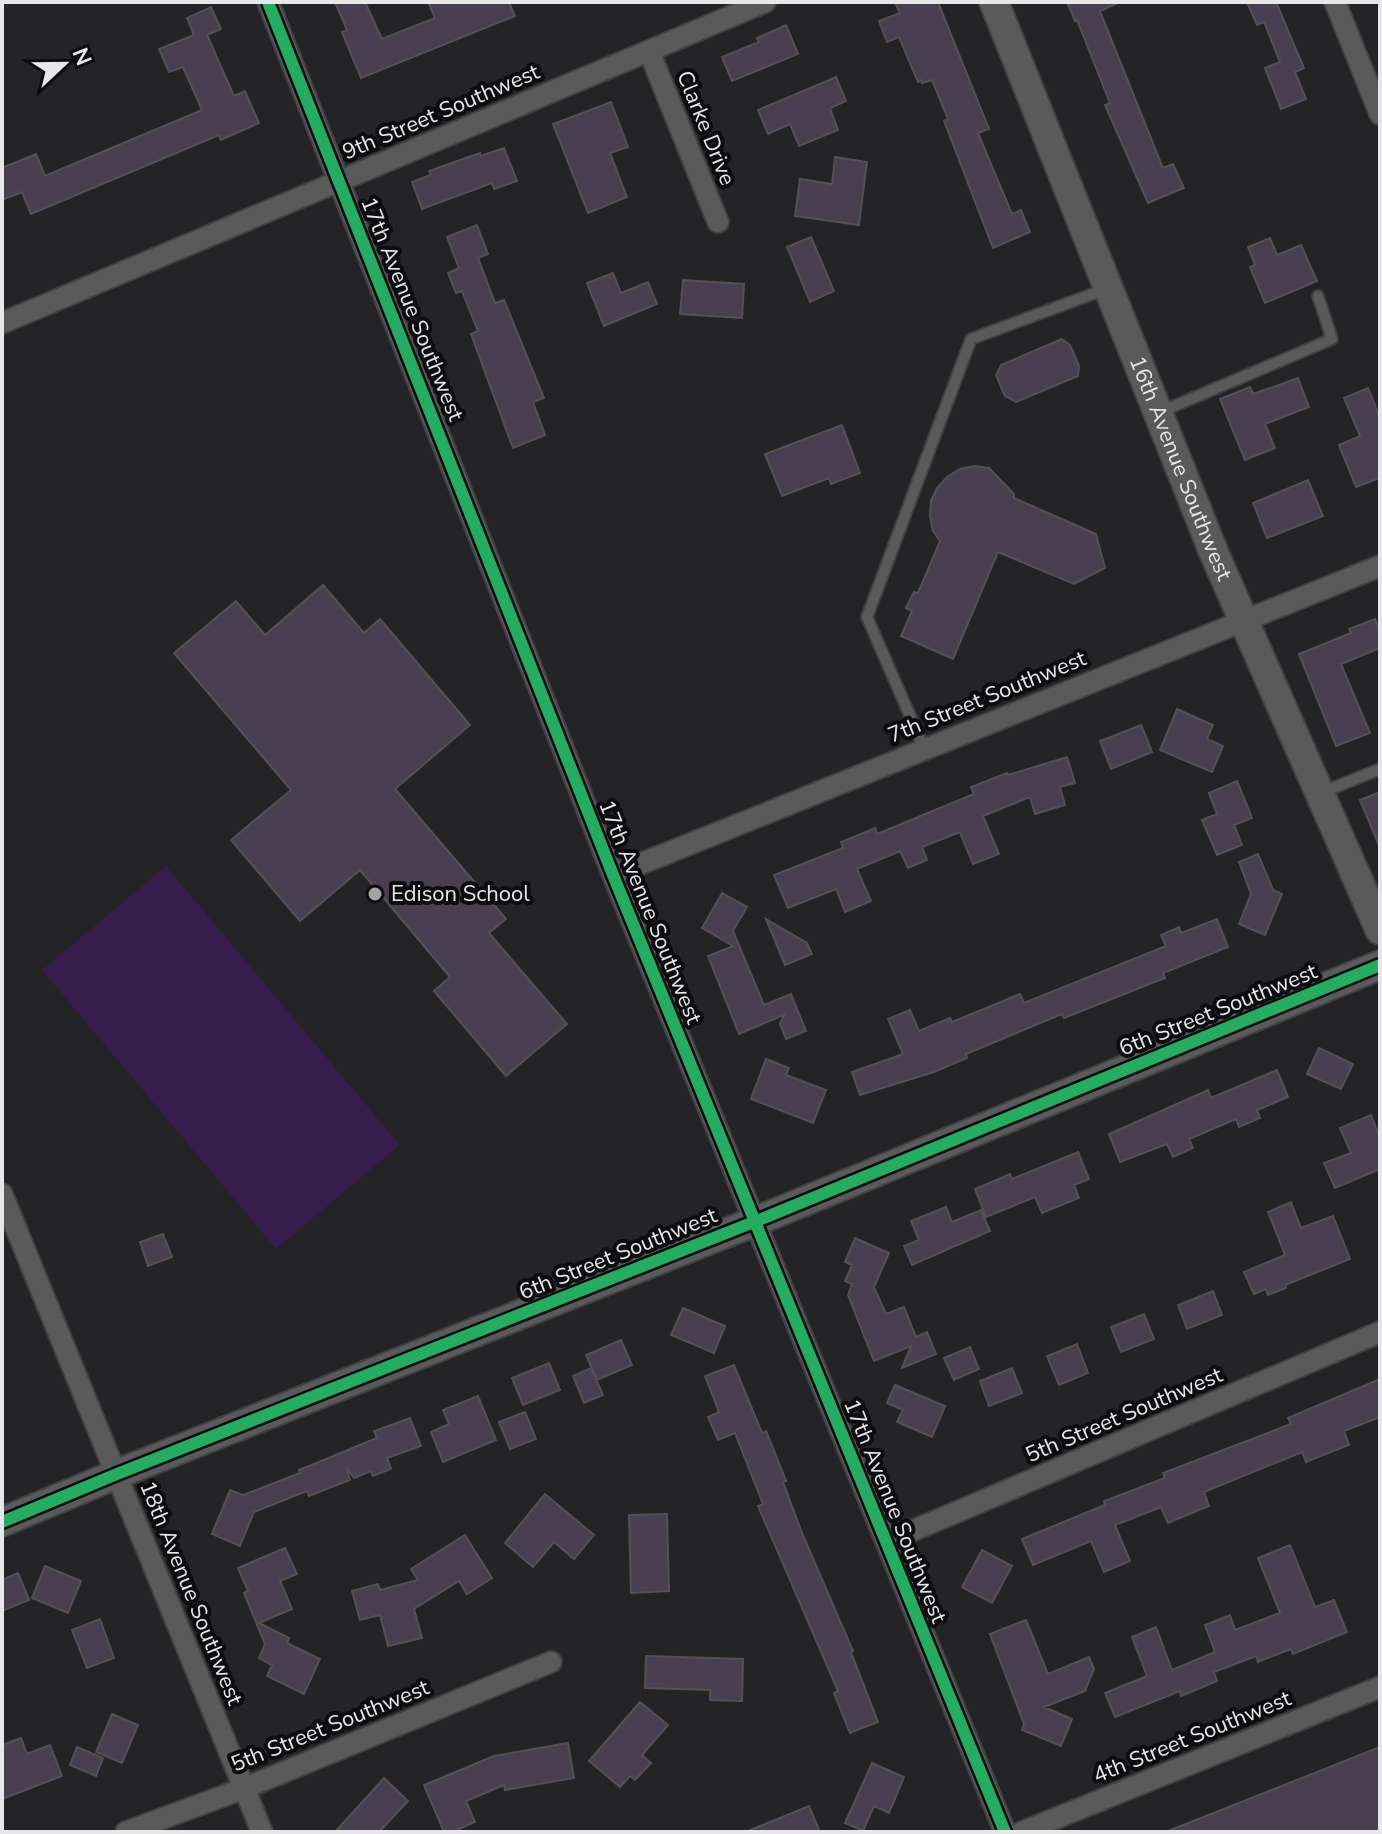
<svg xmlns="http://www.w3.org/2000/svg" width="1382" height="1834" viewBox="0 0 1382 1834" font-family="'Nunito Sans',sans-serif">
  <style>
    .green { fill: #371c4e }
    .building { fill: #484050; stroke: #525153; stroke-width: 2 }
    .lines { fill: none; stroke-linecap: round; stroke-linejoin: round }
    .lane-casing { stroke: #414042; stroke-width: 14 }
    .street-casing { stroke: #414042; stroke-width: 24 }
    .secondary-casing { stroke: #414042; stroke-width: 32 }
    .lane { stroke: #5a5a5b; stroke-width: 10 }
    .street { stroke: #5a5a5b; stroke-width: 20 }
    .secondary { stroke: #5a5a5b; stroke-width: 28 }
    .cycleway-casing { stroke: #0d0c0e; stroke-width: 17 }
    .cycleway { stroke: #26ab63; stroke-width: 12 }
    .poi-dot { fill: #a3a2a4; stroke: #0d0c0e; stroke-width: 3 }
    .labels { text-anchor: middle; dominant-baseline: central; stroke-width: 8; stroke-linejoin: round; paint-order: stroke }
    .street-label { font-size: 22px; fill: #e7e6e8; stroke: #0d0c0e }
    .poi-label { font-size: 22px; fill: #e7e6e8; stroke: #0d0c0e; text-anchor: start }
  </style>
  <rect width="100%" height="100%" fill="#242325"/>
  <path class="green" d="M166,866L400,1145L276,1249L42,970Z"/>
  <path class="building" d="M335,2H365L382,39L435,18L428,2H509L515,16L361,78L342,32L347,30Z
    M895,2H938L989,129L978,133L1012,214L1021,210L1030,232L993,248L944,121L948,119L932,80L922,83L921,80L918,82L899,37L887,42L879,21L900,13Z
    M1067,2H1120L1100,11L1163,168L1173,164L1184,188L1148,203L1105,105L1110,103L1077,20L1075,21Z
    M1247,2H1276L1304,68L1295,72L1306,99L1281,109L1265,68L1280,62L1264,22L1257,25Z
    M211,7L221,29L207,35L234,96L245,91L259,123L221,140L219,135L31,214L22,192L2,200V168L36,154L45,176L202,110L183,67L169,72L159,49L194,35L187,18Z
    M786,25L798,54L732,81L722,57L759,42L757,38Z
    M836,77L846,101L830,108L838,130L799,146L790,124L768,134L758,110Z
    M611,102L628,147L610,153L627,197L588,213L553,124Z
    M504,148L517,181L494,189L492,183L422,209L412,182L431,175L429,171L480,153L481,156Z
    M835,157L867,162L859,225L795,216L800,179L832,184Z
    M477,225L488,254L478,258L495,303L504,300L544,398L533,402L545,435L513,448L471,334L478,331L462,291L456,293L448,273L459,268L447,237Z
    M811,237L834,291L810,302L787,247Z
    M1270,238L1277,255L1301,245L1317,281L1265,303L1250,267L1255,265L1248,247Z
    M613,273L621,293L648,282L657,304L604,326L587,283Z
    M683,280L744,284L742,318L680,314Z
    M1062,339L1070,345L1079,366L1078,376L1016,402L1005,396L996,375L1001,365Z
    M1298,378L1309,407L1265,424L1275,448L1245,460L1220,399L1250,387L1253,394Z
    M1368,388L1380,418V478L1356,487L1339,445L1360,436L1344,398Z
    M842,425L860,473L831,484L829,478L782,496L765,454Z
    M974,466L989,468L1014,494V498L1096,534L1105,568L1074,584L998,552L953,659L901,636L912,611L906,608L914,592L918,593L940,541L933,531L930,516L931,501L937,488L947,477L960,469Z
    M1308,480L1323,516L1267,538L1253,503Z
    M323,585L364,633L380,619L470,725L395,789L506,919L489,933L567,1024L506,1076L434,991L450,977L360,870L300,921L231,840L291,790L174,653L236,601L265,635Z
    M1375,619L1380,632V648L1341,664L1370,733L1336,746L1299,654L1351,633L1349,629Z
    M1177,709L1213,725L1207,739L1223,746L1212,772L1160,750Z
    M1141,725L1152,752L1111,769L1100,741Z
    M1067,757L1075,783L1060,787L1065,805L1035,814L1030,797L983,816L999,854L973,864L960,832L922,847L927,860L908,868L900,851L857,869L871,901L845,912L836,889L788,908L774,875L843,848L841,842L875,828L877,834L974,794L971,787L1007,773L1008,775Z
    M1237,781L1252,818L1234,825L1242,845L1217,855L1202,820L1217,814L1209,793Z
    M1380,792V848L1360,800Z
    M1258,854L1273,890L1282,894L1265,935L1239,924L1251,894L1239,862Z
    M722,893L747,907L733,931L764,1005L791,994L806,1031L786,1039L780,1024L784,1015L739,1034L708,956L733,946L702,928Z
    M766,919L807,943L812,954L785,965Z
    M1217,919L1228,947L1163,973L1165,978L1064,1018L1062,1014L966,1054L967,1058L934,1072L860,1095L852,1072L903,1054L888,1019L910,1010L919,1031L950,1018L952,1022L1020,994L1024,1003L1166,946L1161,935L1179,927L1181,933Z
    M1319,1048L1353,1064L1341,1089L1307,1074Z
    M766,1059L789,1068L786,1075L826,1090L813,1123L751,1099Z
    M1277,1070L1288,1097L1257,1110L1260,1118L1239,1127L1236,1119L1189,1139L1193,1148L1173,1157L1167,1144L1120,1162L1109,1134L1208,1090L1211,1098Z
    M1371,1115L1380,1138V1169L1335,1188L1324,1163L1351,1153L1340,1128Z
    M1078,1152L1089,1179L1074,1185L1079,1198L1042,1213L1035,1197L986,1217L975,1189L1010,1174L1012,1179Z
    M1291,1202L1301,1228L1333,1216L1350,1259L1285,1285L1286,1288L1268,1295L1266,1289L1254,1294L1244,1272L1285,1255L1268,1212Z
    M946,1207L952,1222L981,1210L990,1231L912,1265L904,1246L919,1240L911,1221Z
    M163,1234L172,1257L148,1266L140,1242Z
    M855,1238L889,1253L874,1287L886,1314L904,1307L916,1337L927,1332L936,1354L902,1368L911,1346L874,1361L848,1295L852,1284L845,1281L852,1265L845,1262Z
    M1213,1291L1222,1315L1187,1329L1178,1305Z
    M683,1308L725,1326L714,1353L671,1335Z
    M1144,1314L1154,1339L1121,1352L1111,1327Z
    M621,1340L632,1365L597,1380L586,1355Z
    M1077,1344L1088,1373L1059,1385L1047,1356Z
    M970,1347L979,1369L954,1380L944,1358Z
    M549,1363L560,1390L523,1405L512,1378Z
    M734,1365L762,1433L766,1431L786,1481L783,1482L802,1533L853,1651L851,1652L878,1722L850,1733L834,1693L838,1691L758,1506L763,1504L735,1433L718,1440L708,1417L719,1412L705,1376Z
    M591,1368L603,1395L584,1403L573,1376Z
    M1012,1368L1022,1393L989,1406L980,1381Z
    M1380,1379V1417L1344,1431L1349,1445L1306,1462L1302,1452L1204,1492L1209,1506L1168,1523L1161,1507L1115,1525L1130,1561L1104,1572L1091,1541L1033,1565L1022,1539L1105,1505L1104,1501L1165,1478L1163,1473L1291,1424L1288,1418Z
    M895,1385L945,1406L932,1437L897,1422L903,1410L887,1403Z
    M478,1396L496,1440L443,1462L431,1432L449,1424L443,1410Z
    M525,1412L536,1439L510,1449L499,1422Z
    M410,1418L421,1446L387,1458L391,1469L373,1476L371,1471L354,1478L347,1468L350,1480L309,1496L307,1491L254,1512L240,1546L212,1534L230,1490L243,1495L300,1473L299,1470L377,1438L374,1431Z
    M545,1494L594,1535L574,1559L554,1542L533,1567L505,1543Z
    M667,1514L669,1591L631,1593L629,1515Z
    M465,1535L492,1578L467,1594L459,1581L414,1609L422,1638L388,1646L380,1615L360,1620L352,1591L378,1584L380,1590L418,1580L411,1569Z
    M1290,1545L1315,1607L1334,1600L1347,1632L1293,1654L1291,1649L1258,1662L1256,1656L1214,1672L1217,1681L1181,1696L1180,1691L1115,1717L1105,1693L1147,1676L1132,1637L1156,1627L1172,1670L1215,1652L1205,1625L1230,1615L1235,1630L1280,1613L1258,1558Z
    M285,1548L297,1574L280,1581L292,1609L259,1623L289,1638L287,1643L320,1659L304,1694L267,1676L272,1665L259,1658L265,1644L244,1593L248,1591L238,1568Z
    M982,1550L1012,1566L992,1603L962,1587Z
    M45,1566L81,1581L68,1613L32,1598Z
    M18,1573L29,1600L2,1611V1580Z
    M100,1619L114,1658L87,1668L72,1630Z
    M1026,1620L1048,1674L1089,1657L1094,1669L1085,1691L1044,1707L1072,1719L1061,1746L1022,1730L1024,1724L990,1634Z
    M646,1656L743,1659L742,1701L710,1700V1690L645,1688Z
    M640,1702L668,1725L642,1755L651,1763L635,1780L630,1776L620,1787L589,1761Z
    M112,1714L138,1725L122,1763L96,1752Z
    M21,1738L27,1754L50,1745L62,1776L2,1799V1745Z
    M568,1743L574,1778L505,1790L504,1785L466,1801L475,1822L452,1832H444L424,1785L494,1756Z
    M77,1747L103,1758L96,1776L70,1765Z
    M1380,1747V1832H1168V1831Z
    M872,1763L904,1777L889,1813L874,1806L863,1831L845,1823Z
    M384,1778L408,1801L379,1832H335Z
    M809,1806L820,1832H748V1831Z"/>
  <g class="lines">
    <g class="lane-casing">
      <path id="lane" d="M1160,412L1332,339L1318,296
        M924,748L867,617L971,339L1106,289
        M1323,792L1380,769"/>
    </g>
    <g class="street-casing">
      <path id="street" d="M268,2L613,875L1005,1832
        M1335,2L1380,114
        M649,51L718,222
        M2,323L765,2
        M613,875L1380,566
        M2,1194L262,1832
        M886,1542L1380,1332
        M126,1832L245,1788L551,1662
        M1022,1832L1380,1687"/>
    </g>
    <g class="secondary-casing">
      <g id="secondary">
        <path id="s1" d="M994,2L1214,553L1380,930"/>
        <path d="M2,1522L117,1474L754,1222L1380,965"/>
      </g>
    </g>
    <use href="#lane" class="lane"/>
    <use href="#street" class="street"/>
    <use href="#secondary" class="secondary"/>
    <g class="cycleway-casing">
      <path id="cycleway" d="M268,2L613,875L1005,1832
        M2,1522L117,1474L754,1222L1380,965"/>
    </g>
    <use href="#cycleway" class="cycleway"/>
  </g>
  <circle class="poi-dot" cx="375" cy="894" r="8"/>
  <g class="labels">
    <g class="street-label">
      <text transform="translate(441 112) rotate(-23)">9th Street Southwest</text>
      <text transform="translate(706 128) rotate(68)">Clarke Drive</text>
      <text transform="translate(412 309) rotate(68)">17th Avenue Southwest</text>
      <text stroke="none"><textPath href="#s1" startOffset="502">16th Avenue Southwest</textPath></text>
      <text transform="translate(987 697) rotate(-22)">7th Street Southwest</text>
      <text transform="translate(650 912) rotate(68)">17th Avenue Southwest</text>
      <text transform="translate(1218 1010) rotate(-22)">6th Street Southwest</text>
      <text transform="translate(618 1254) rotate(-22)">6th Street Southwest</text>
      <text transform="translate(1124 1415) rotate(-23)">5th Street Southwest</text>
      <text transform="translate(895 1511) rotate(68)">17th Avenue Southwest</text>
      <text transform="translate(191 1593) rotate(68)">18th Avenue Southwest</text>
      <text transform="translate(330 1726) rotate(-22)">5th Street Southwest</text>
      <text transform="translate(1192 1737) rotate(-22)">4th Street Southwest</text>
    </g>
    <g class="poi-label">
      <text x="391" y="894">Edison School</text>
    </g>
  </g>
  <rect width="1382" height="1834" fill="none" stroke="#e7e6e8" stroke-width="8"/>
  <g transform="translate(64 64) rotate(68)" stroke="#0d0c0e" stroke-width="6" paint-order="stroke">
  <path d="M0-6L14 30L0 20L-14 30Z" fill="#e7e6e8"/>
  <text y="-12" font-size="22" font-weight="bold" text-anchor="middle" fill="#e7e6e8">N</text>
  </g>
</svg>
